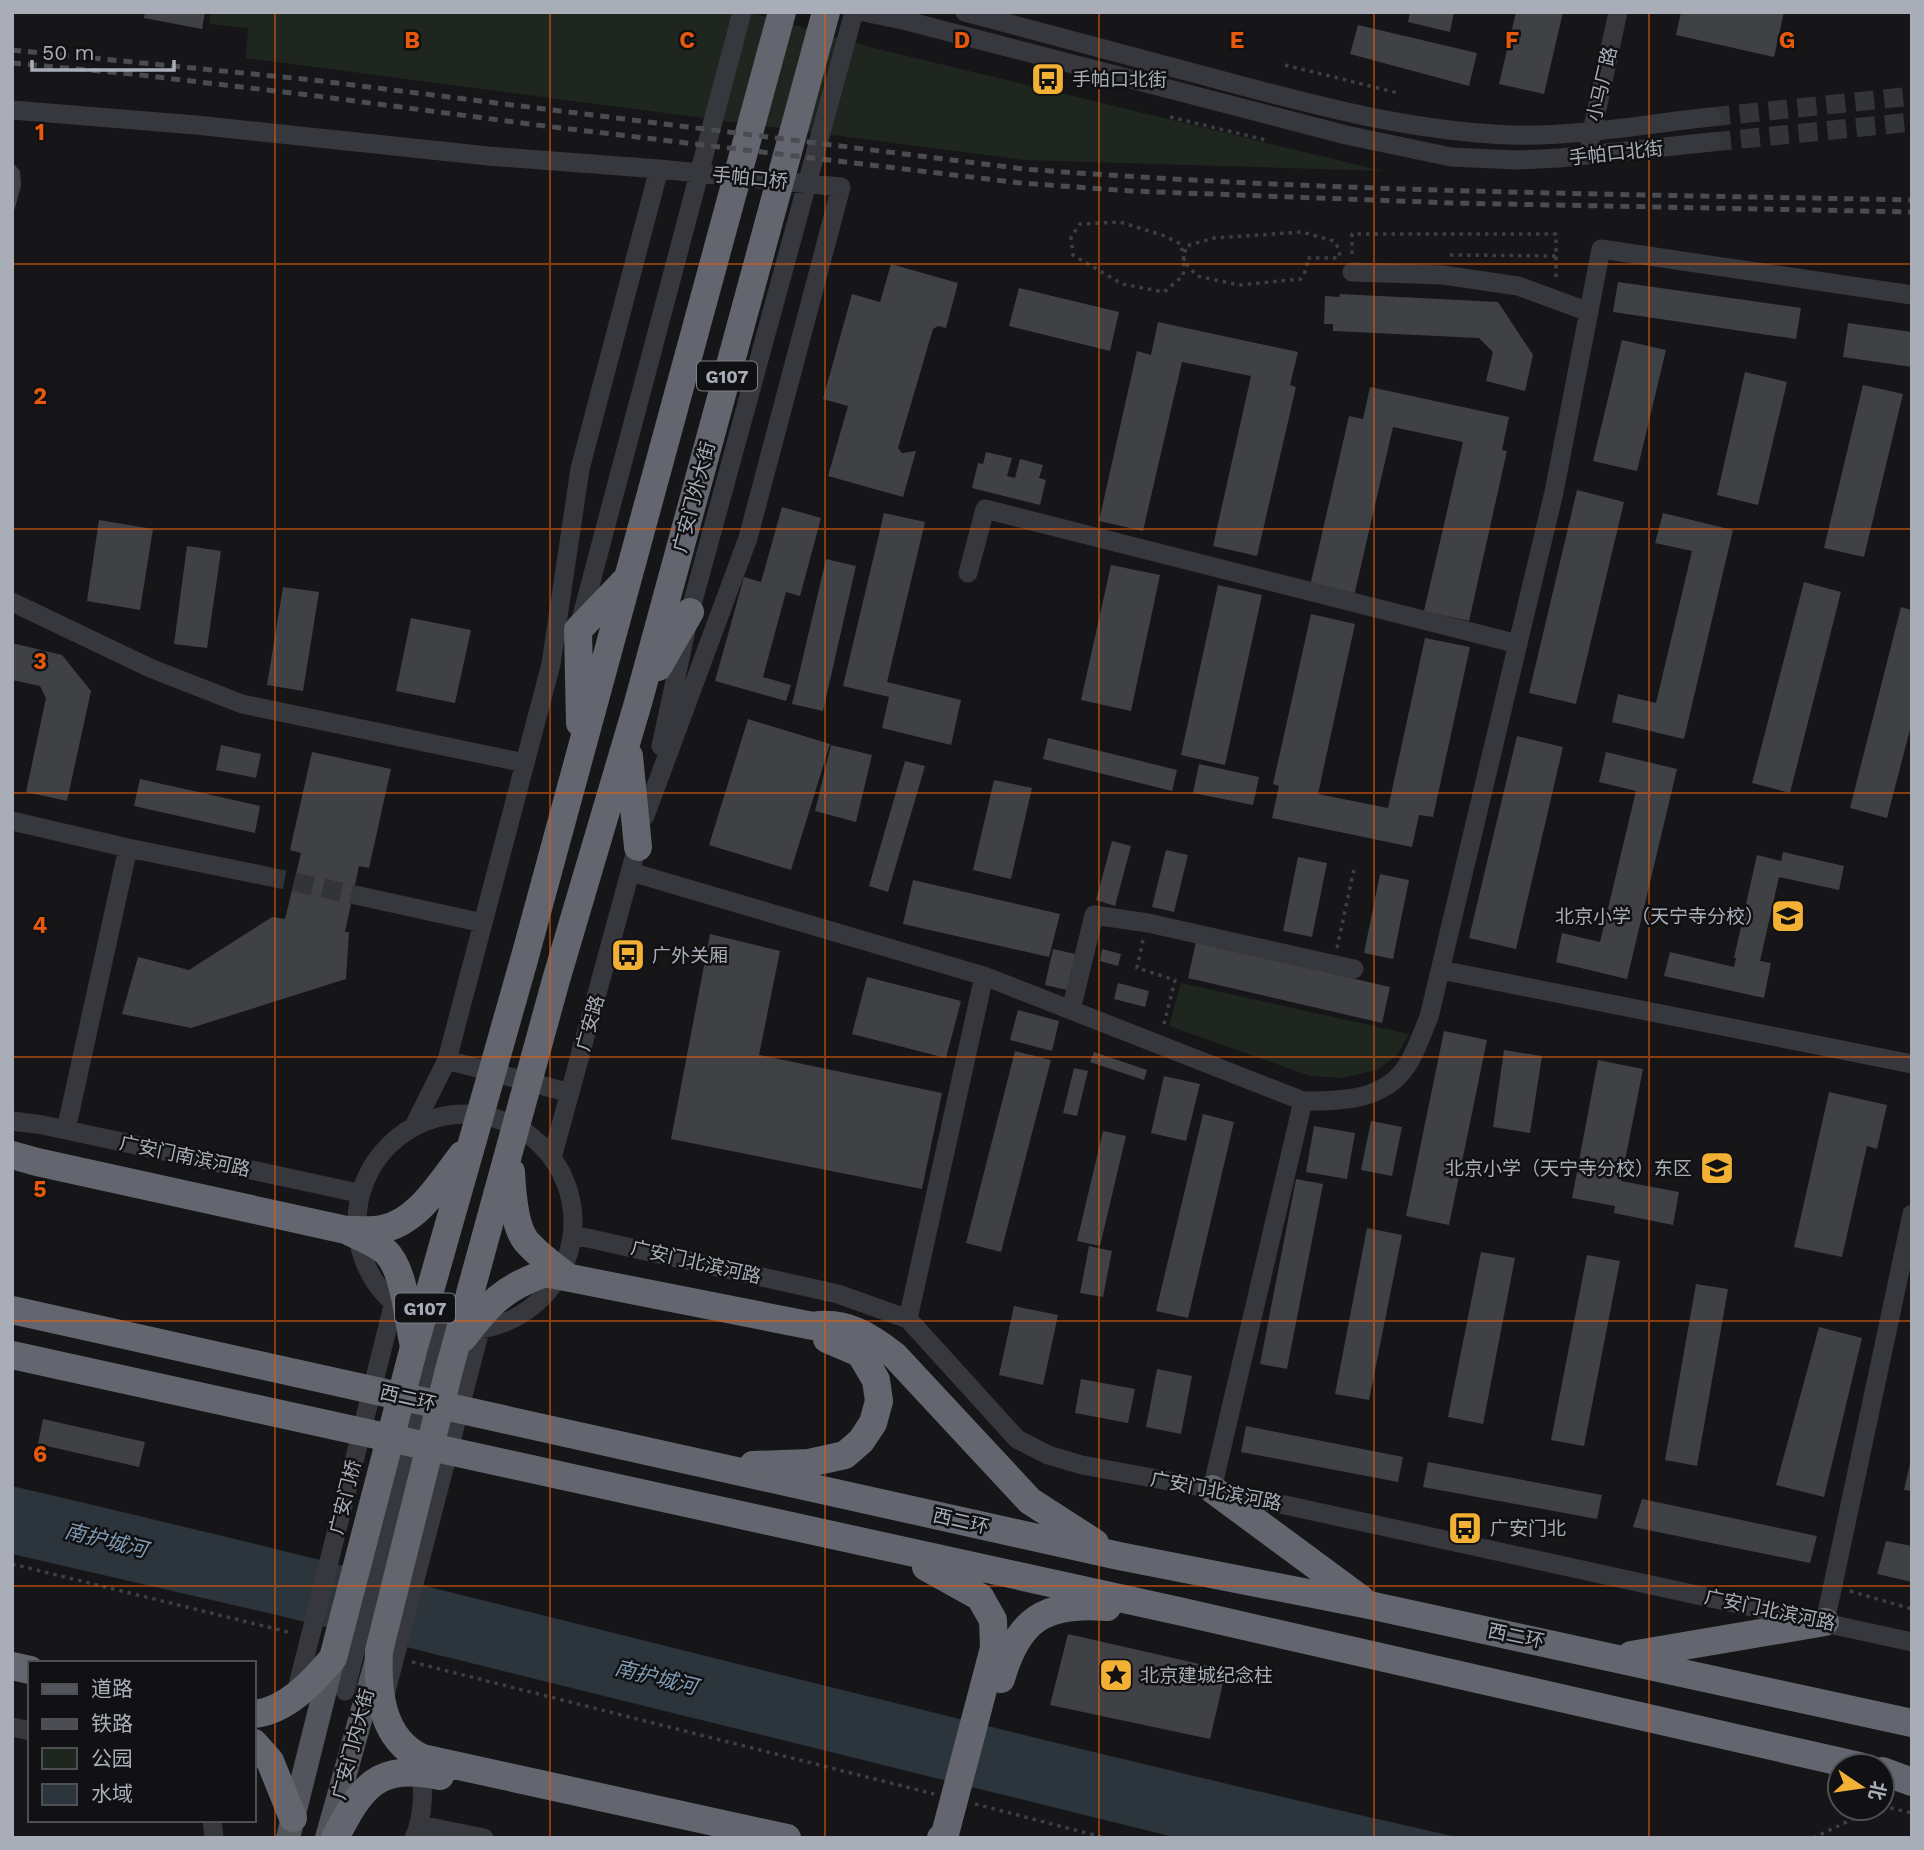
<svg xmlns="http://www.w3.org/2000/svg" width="1924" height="1850" viewBox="0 0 1924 1850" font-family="'Work Sans','Noto Sans SC',sans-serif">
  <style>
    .green { fill: #1e261f }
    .water { fill: #2c353c }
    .building { fill: #404145 }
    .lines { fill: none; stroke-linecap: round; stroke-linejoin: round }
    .minor-tunnel { stroke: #333438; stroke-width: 19; stroke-dasharray: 19 10; stroke-linecap: butt }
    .path { stroke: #3d3f44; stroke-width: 3.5; stroke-dasharray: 3.5 5; stroke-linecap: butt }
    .minor { stroke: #37383d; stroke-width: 19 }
    .major { stroke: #53555c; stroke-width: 24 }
    .highway { stroke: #63666e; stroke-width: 28 }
    .rail { stroke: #4a4c52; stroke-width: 5; stroke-dasharray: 9 7; stroke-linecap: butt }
    .grid { fill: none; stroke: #e8590c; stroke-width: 2; stroke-opacity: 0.55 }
    .labels { text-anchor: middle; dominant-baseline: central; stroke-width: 5; stroke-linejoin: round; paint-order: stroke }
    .shield { fill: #111113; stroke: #7b7e86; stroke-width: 2 }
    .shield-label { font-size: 18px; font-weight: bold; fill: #a8adb8 }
    .poi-label { font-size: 19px; fill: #a8adb8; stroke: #111113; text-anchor: start }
    .street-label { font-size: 19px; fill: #a8adb8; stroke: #111113 }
    .water-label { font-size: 21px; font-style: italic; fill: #7f9bb3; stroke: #111113 }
    .grid-label { font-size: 23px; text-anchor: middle; font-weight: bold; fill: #e8590c; stroke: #111113; stroke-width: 5; stroke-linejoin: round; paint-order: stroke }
  </style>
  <rect width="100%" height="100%" fill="#161618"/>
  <path class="green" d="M211,12H749L874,48L1383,171L1023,160L246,58L248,28L209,24Z
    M1181,983L1409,1034L1397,1055L1377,1070L1342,1078L1310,1076L1169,1026Z"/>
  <path class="water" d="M12,1486C496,1599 976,1729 1461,1838H1178L277,1615L12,1554Z"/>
  <path class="building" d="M145,12H205L202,29L144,18Z
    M1410,12H1454L1450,32L1408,22Z
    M1516,12H1563L1544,94L1499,84Z
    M1681,12H1784L1774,57L1676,35Z
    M1358,25L1477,53L1469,86L1350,54Z
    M12,162L20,171L21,186L13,215Z
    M891,264L958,283L946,328L938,326L933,329L898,448L902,453L916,451L903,497L828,476L848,406L823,399L852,294L880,302Z
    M1618,282L1801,308L1796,339L1613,312Z
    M1019,288L1119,312L1110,351L1009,326Z
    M1340,294L1498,302L1533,355L1525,391L1486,381L1493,352L1479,338L1333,331V324H1324L1325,296L1339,297Z
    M1158,322L1298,352L1290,385L1296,387L1257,556L1213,546L1251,376L1182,362L1143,531L1099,521L1137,351L1151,355Z
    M1848,323L1912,332V367L1843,357Z
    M1622,340L1666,350L1637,471L1593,461Z
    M1745,372L1787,382L1758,505L1717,495Z
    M1863,385L1903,394L1864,557L1824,548Z
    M1370,387L1509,417L1502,450L1507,451L1469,621L1424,611L1463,442L1393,427L1354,596L1310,586L1349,416L1363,419Z
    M986,452L1012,458L1007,476L1015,478L1020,459L1043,465L1039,478L1046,480L1040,505L972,488L978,463L983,464Z
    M1577,490L1624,502L1576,704L1529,693Z
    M782,507L821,518L800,596L786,592L763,677L791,685L786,701L715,681L744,577L761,582Z
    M884,513L925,522L887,682L961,700L951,745L882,728L889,697L843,686Z
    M1663,513L1733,530L1684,739L1612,722L1618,694L1656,703L1692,551L1655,543Z
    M99,520L153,529L140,610L87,601Z
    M187,546L221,551L207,648L174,644Z
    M826,559L856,566L823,711L792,704Z
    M1111,565L1160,575L1131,711L1081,700Z
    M1804,582L1841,592L1790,793L1752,783Z
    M1218,585L1262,595L1225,765L1181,755Z
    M283,587L319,592L303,691L267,685Z
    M1901,607L1912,610V722L1887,818L1850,808Z
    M1311,614L1355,624L1318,794L1388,808L1425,638L1470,647L1433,817L1419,815L1412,847L1272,818L1279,786L1273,784Z
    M411,618L471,630L455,703L396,691Z
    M12,643L62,655L91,691L67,801L26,792L46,698L40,686L12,680Z
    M748,719L830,744L791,870L709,845Z
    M1517,736L1563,747L1516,949L1469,938Z
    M1048,738L1177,770L1172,791L1043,759Z
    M221,745L261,754L256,778L216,770Z
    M831,745L872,755L856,822L815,811Z
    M312,752L391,769L369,868L359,866L345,932H349L346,979L191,1028L122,1014L138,957L189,970L272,917L285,919L301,853L290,850Z
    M1606,752L1677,769L1627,979L1556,962L1562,933L1600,942L1636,791L1599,782Z
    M905,761L925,766L888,892L869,886Z
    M1199,764L1259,777L1253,805L1193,793Z
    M140,779L260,806L255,833L134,806Z
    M994,780L1032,788L1011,879L973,870Z
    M1112,841L1131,846L1115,906L1096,900Z
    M1166,850L1188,855L1174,912L1152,907Z
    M1783,852L1844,866L1839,890L1779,877L1760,961L1771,963L1764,998L1664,976L1670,952L1734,967L1736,958H1734L1757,855L1781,861Z
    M1298,857L1327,863L1312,937L1283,931Z
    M1380,874L1409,880L1393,959L1364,953Z
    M913,880L1060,914L1049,957L903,924Z
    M710,934L780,951L759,1055L942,1093L922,1189L671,1139Z
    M1196,942L1390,987L1382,1023L1188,978Z
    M1053,949L1080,955L1071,991L1045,985Z
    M1102,949L1121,954L1118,966L1100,961Z
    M867,977L961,1001L946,1058L852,1034Z
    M1118,983L1149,991L1145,1007L1114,999Z
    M1018,1010L1059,1021L1052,1051L1010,1040Z
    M1444,1031L1487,1040L1449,1225L1406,1216Z
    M1504,1050L1542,1056L1530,1133L1493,1127Z
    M1015,1051L1051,1060L1001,1252L966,1243Z
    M1094,1052L1147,1070L1144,1080L1090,1062Z
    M1598,1060L1643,1069L1621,1181L1679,1192L1673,1225L1614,1213L1615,1206L1572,1198Z
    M1074,1068L1088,1071L1077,1116L1063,1113Z
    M1164,1076L1200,1084L1186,1141L1151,1133Z
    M1829,1092L1887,1105L1877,1149L1867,1146L1842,1257L1794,1247Z
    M1203,1114L1234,1122L1188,1318L1156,1311Z
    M1371,1121L1402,1127L1392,1176L1361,1170Z
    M1314,1126L1355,1133L1347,1179L1306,1172Z
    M1103,1131L1126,1136L1100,1246L1077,1241Z
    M1296,1179L1323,1184L1287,1369L1260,1364Z
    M1367,1228L1402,1235L1369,1400L1335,1394Z
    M1089,1246L1112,1251L1103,1297L1080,1293Z
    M1481,1252L1515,1258L1483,1424L1448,1417Z
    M1587,1255L1620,1261L1584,1446L1551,1440Z
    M1696,1284L1728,1289L1697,1466L1665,1460Z
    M1014,1306L1058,1315L1043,1385L999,1375Z
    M1819,1327L1862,1338L1824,1497L1776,1485Z
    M1157,1369L1192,1376L1181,1434L1146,1427Z
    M1081,1379L1135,1389L1128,1423L1075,1413Z
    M43,1419L145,1442L139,1467L38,1444Z
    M1246,1426L1403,1457L1398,1482L1241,1452Z
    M1911,1459H1912V1491L1904,1490Z
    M1428,1462L1602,1495L1597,1519L1423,1487Z
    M1642,1499L1817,1536L1810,1563L1633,1527Z
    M1886,1541L1912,1546V1582L1877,1574Z
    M1068,1634L1226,1670L1210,1739L1050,1705Z"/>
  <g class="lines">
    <path class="minor-tunnel" d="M1711,117L1912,96
      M1712,142L1912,122
      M266,876L360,896"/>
    <path class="path" d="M1285,65L1398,93
      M1170,117L1266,140
      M1352,254V234H1556V280
      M1450,255L1556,256
      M1184,261L1186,246L1214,238L1302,232L1334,241L1340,251L1339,258H1307V268L1301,279L1239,285L1197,276L1184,261L1181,244L1162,235L1120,222L1080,224L1071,237L1073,255L1122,284L1164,292L1183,276L1184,261
      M1143,940L1137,968L1175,980L1163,1028
      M1337,948L1354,869
      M12,1564L292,1633
      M1850,1591L1912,1609
      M412,1662L934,1794
      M975,1804L1106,1838
      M1882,1806L1912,1813
      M1813,1838L1855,1818L1857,1808"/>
    <path class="minor" d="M864,12L907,21L1346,135L1451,157L1517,160L1559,158L1712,142
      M965,12C1050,35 1135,57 1220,80C1317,106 1410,131 1511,135C1577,137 1645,124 1711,117
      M12,110L196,125L488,156L659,169L841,187L748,538L645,816
      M1590,141L1618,12
      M1352,272L1443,275L1518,286L1589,312
      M968,573L985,509L1518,644
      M12,602L150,668L242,704L525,763
      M579,627L742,12
      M661,746L690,612L854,12
      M12,821L128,848L66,1130
      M128,848L266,876
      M631,872L984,976L1303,1101
      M360,896L483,923
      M1441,970L1912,1064
      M1071,1010L1094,915L1148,923L1354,969
      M447,1060L570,1093
      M357 1222a108 108 0 1 1 216 0a108 108 0 1 1-216 0Z
      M12,1121L43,1125L358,1193
      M415,1124L447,1060L551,664L580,469L659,169
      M552,1158L640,836
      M574,1235L838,1294L908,1319L1017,1439L1048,1455L1082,1465L1212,1489L1912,1642
      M908,1319L984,976
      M1212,1489L1303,1101C1340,1101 1383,1101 1406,1067C1416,1053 1422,1033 1429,1017L1554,492L1601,249L1912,295
      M1825,1622L1912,1214
      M297,1689L393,1306
      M345,1691L439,1326
      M386,1691L479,1334
      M12,1727L30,1731
      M212,1820L214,1838
      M420,1825L484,1838
      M414,1838C423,1818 426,1784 417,1764"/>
    <path class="major" d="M288,1838L333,1658
      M327,1838L376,1663"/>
    <path class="highway" d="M658,667L690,612
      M580,723L578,630L626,580
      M629,756L638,847
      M12,1155L37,1162L346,1230C359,1237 375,1242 386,1252C404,1269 408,1318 413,1342
      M511,1172C512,1191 514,1226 526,1241C538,1255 554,1266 568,1277
      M349,1230C359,1230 371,1231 382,1229C418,1222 441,1182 462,1155
      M12,1310L1119,1556L1369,1605L1912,1723
      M463,1338C490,1303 502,1289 545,1273L813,1326C845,1320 871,1337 895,1356L1030,1501L1095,1543
      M12,1355L1183,1612L1859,1766
      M753,1465L809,1463L845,1455L861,1441L873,1423L879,1401L876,1380L860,1353L827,1339
      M1212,1489L1361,1599
      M926,1567L980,1597L993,1620L994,1648L945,1834L941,1838
      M1631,1655L1825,1622
      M12,1666L30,1670
      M1001,1679C1018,1619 1045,1602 1107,1607
      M254,1714C286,1711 313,1682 333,1658L414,1347L524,960L782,12
      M254,1743L270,1761L293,1818
      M1882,1771L1912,1782
      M335,1838C362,1786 377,1763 440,1776
      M787,1838L422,1758C381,1739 377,1691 379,1651L449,1370L556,980L638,703L826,12"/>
    <path class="rail" d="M12,50L313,80L1024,169C1320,192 1616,194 1912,200
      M12,63L132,74L309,95L545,126L1021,183L1131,191L1452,203L1912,212"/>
  </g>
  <path class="grid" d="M275,12V1838M550,12V1838M825,12V1838M1099,12V1838M1374,12V1838M1649,12V1838M12,264H1912M12,529H1912M12,793H1912M12,1057H1912M12,1321H1912M12,1586H1912"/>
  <defs>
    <g id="bus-square" transform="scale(1.75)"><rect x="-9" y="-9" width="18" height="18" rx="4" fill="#f2b134" stroke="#111113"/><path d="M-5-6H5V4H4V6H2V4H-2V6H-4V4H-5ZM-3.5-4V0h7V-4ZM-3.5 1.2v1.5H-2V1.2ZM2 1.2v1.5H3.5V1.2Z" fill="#111"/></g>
    <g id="school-square" transform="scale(1.75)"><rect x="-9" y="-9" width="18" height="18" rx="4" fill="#f2b134" stroke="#111113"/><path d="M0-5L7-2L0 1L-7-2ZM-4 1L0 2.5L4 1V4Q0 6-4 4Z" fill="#111"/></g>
    <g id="sight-square" transform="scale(1.75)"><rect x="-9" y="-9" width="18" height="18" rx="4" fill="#f2b134" stroke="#111113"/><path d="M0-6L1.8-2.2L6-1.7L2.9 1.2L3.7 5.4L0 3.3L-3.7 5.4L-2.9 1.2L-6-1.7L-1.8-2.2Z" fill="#111"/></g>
  </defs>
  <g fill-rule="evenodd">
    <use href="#bus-square" x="1048" y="79"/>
    <use href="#school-square" x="1788" y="916"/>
    <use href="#bus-square" x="628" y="955"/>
    <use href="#school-square" x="1717" y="1168"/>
    <use href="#bus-square" x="1465" y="1528"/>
    <use href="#sight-square" x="1116" y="1675"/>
  </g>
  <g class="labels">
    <g class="shield">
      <rect x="697" y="361.5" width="60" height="29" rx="5"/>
      <rect x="395" y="1293.5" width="60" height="29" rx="5"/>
    </g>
    <g class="shield-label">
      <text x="727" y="376">G107</text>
      <text x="425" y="1308">G107</text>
    </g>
    <g class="poi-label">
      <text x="1072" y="79">手帕口北街</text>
      <text x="1764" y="916" text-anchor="end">北京小学（天宁寺分校）</text>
      <text x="652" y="955">广外关厢</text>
      <text x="1692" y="1168" text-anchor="end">北京小学（天宁寺分校）东区</text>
      <text x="1490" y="1528">广安门北</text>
      <text x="1140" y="1675">北京建城纪念柱</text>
    </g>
    <g class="street-label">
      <text transform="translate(1602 84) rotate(-77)">小马厂路</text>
      <text transform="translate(1616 153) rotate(-6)">手帕口北街</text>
      <text transform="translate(750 178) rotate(6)">手帕口桥</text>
      <text transform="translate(694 497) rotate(-75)">广安门外大街</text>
      <text transform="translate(590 1023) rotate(-74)">广安路</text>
      <text transform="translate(185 1156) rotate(12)">广安门南滨河路</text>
      <text transform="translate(696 1262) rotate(13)">广安门北滨河路</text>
      <text transform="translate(408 1398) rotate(13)">西二环</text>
      <text transform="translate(1216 1491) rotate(11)">广安门北滨河路</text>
      <text transform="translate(345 1497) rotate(-76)">广安门桥</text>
      <text transform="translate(961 1521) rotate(13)">西二环</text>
      <text transform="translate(1770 1610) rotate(12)">广安门北滨河路</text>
      <text transform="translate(1516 1636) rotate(12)">西二环</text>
      <text transform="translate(353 1744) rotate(-75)">广安门内大街</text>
    </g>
    <g class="water-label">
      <text transform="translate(106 1540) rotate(14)">南护城河</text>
      <text transform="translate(656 1677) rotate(14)">南护城河</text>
    </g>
  </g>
  <g class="grid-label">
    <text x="412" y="48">B</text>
    <text x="687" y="48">C</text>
    <text x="962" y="48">D</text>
    <text x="1237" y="48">E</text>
    <text x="1512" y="48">F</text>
    <text x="1787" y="48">G</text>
    <text x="40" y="140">1</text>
    <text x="40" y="404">2</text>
    <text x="40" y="669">3</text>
    <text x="40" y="933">4</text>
    <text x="40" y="1197">5</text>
    <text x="40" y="1462">6</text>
  </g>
  <rect width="1924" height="1850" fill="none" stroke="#a8adb8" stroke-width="28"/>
  <rect x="28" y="1661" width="228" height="161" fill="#111113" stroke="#4d4f55" stroke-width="2"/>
  <rect x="42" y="1684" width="35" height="10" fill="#53555c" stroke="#4d4f55" stroke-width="2"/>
  <text x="91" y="1696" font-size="21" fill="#a8adb8">道路</text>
  <rect x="42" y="1719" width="35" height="10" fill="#4a4c52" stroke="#4d4f55" stroke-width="2"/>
  <text x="91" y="1731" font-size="21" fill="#a8adb8">铁路</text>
  <rect x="42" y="1748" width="35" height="21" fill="#1e261f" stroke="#4d4f55" stroke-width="2"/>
  <text x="91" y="1766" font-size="21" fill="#a8adb8">公园</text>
  <rect x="42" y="1784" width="35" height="21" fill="#2c353c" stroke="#4d4f55" stroke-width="2"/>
  <text x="91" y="1801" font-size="21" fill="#a8adb8">水域</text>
  <g transform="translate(1861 1787) rotate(103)"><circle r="33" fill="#111113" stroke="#4d4f55" stroke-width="2"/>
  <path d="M0-5L12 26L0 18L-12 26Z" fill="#f2b134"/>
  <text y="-10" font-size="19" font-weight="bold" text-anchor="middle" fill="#a8adb8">北</text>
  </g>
  <path d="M32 60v10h142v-10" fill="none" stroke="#a8adb8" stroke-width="3.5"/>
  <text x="42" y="60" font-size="21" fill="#a8adb8" stroke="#111113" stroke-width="5" paint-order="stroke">50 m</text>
</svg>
